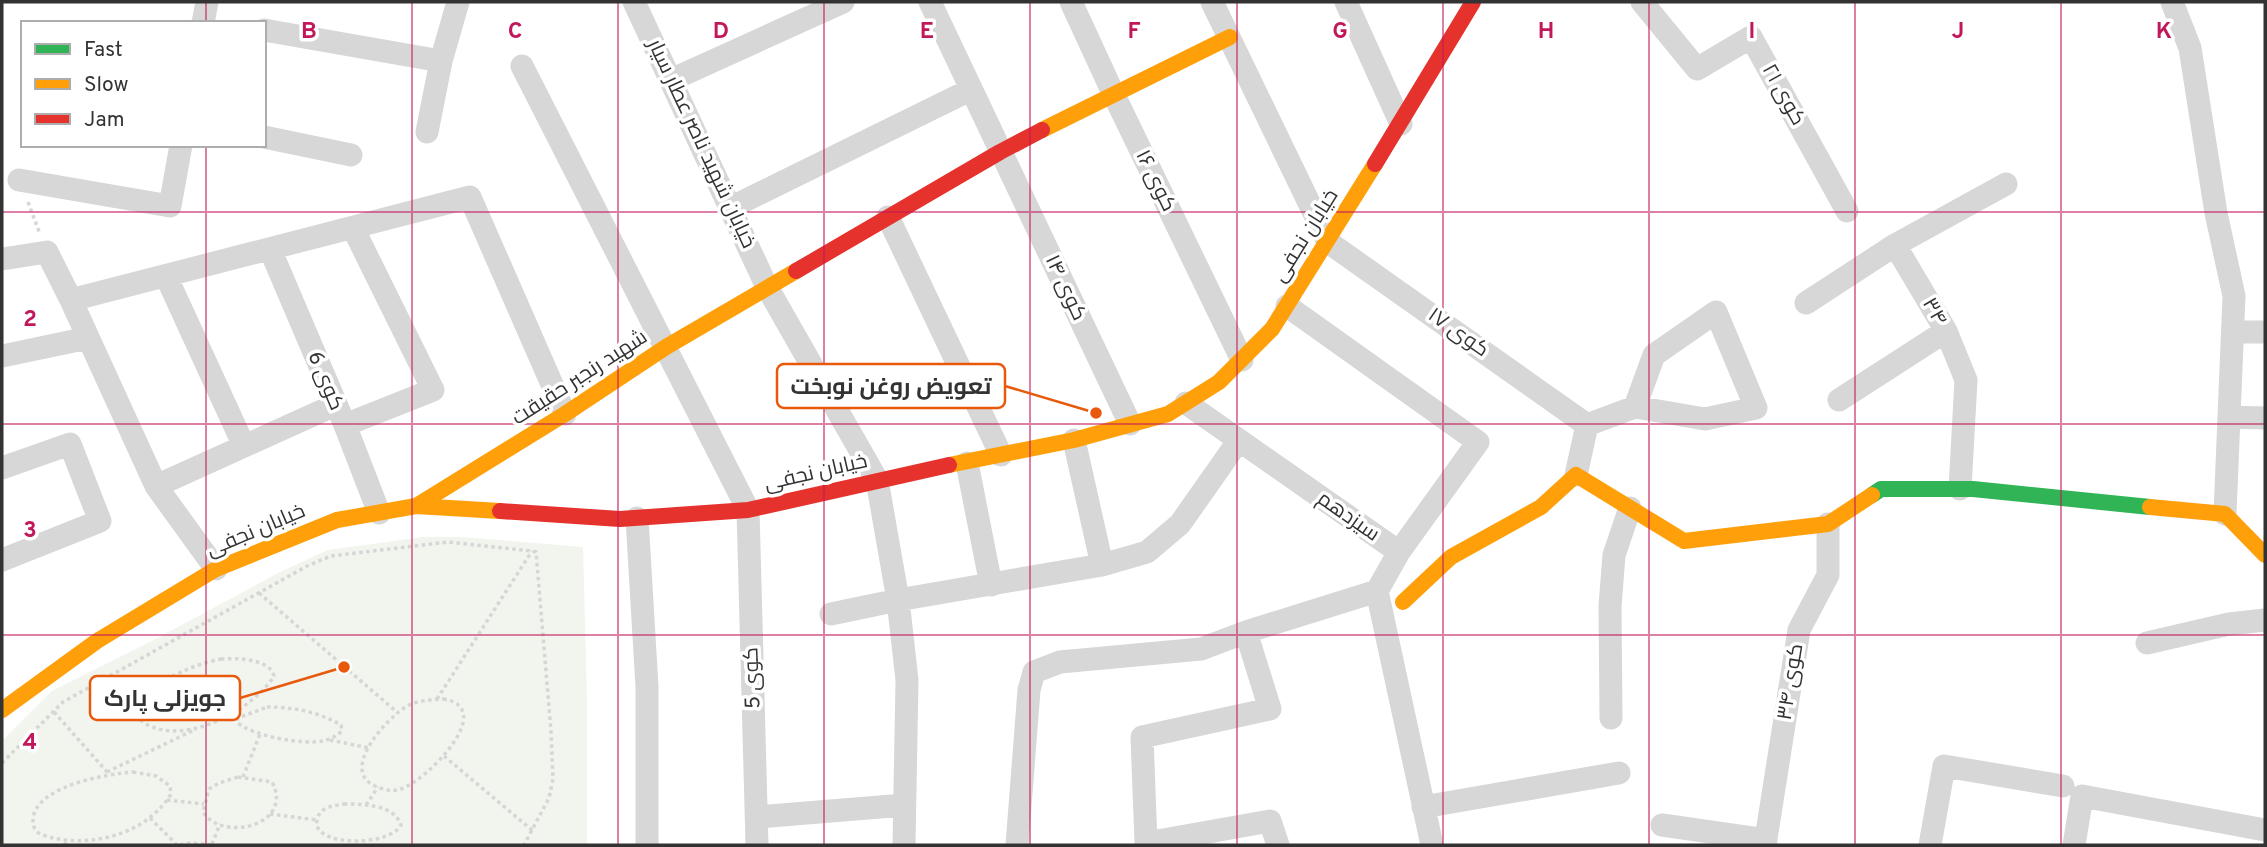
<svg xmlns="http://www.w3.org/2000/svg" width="2267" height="847" viewBox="0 0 2267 847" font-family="Overpass,Cairo,sans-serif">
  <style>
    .green { fill: #f1f5ed }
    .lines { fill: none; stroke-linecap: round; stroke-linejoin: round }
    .path { stroke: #d6d6d6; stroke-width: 3.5; stroke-dasharray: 3.5 3.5; stroke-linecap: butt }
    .street { stroke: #d7d7d7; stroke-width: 23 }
    .fast { stroke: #30b455; stroke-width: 16 }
    .slow { stroke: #ff9f0a; stroke-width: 16 }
    .jam { stroke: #e5322d; stroke-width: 16 }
    .grid { fill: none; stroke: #c2185b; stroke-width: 2; stroke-opacity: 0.55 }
    .labels { text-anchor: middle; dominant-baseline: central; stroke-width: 7; stroke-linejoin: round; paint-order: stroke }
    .street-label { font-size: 21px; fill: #333; stroke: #fff }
    .grid-label { font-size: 23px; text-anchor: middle; font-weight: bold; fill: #c2185b; stroke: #fff; stroke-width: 7; stroke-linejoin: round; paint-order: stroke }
    .leader { fill: none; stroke: #e8590c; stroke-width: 2.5 }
    .callout-dot { fill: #e8590c; stroke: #fff; stroke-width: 2.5 }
    .callout { fill: #fff; stroke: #e8590c; stroke-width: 2.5 }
    .callout-label { font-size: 23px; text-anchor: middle; font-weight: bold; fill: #333 }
  </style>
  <rect width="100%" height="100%" fill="#fff"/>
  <path class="green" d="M423,537H463L583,547L587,701V845H2V741L52,691L150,642L282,571L328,550Z"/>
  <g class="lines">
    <path class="path" d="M28,202L40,234
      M259,593L398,713
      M221,659C236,658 269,658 274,676C252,712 175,752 138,718C136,686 194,664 221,659Z
      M437,699L532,551
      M443,699C499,708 426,781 401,789C392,792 384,790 375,786C339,770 387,718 407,706C418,700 431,700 443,699Z
      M267,707C293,707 319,712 341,725L342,731C336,736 331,739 323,741C304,745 251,736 237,722L238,718Z
      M54,712L108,773
      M330,740L369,748
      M444,756L533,831
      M2,763L63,702L307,566L331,556L448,542L532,551L536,552L551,731L553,779L549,798L524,845
      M107,772L196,729
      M133,772L156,776L170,786L171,794C147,833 96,847 53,838C47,836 38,835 35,829C32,824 33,819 34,814C43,785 107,774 133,772Z
      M238,777L272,782C295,825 222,843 203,812L209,789L219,783Z
      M243,777L260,734
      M167,800L204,804
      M344,804C362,804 394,804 401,825C390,847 311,847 317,820C320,807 332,806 344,804Z
      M366,805L378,787
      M270,814L317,820
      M150,818L177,845
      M212,844L220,824
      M64,845L69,840
      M180,845L190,843L212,845"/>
    <path class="street" d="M634,2L767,287L877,480L898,600L907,680L904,845
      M930,2L1130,424
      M1071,2L1113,93L1242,360
      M1212,2L1328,242L1587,425
      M1346,2L1401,124
      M1642,2L1697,69L1751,37L1847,211
      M2172,2L2190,48L2216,213L2234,296L2225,514
      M203,23L207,2
      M264,30L441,61
      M522,66L748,510L757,845
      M671,80L843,2
      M427,132L441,61L458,2
      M264,137L351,155
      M19,180L170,206L181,145
      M730,208L970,90
      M888,217L1001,455
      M1895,245L2006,184
      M270,249L345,425L379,513
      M2,259L47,252L71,300L156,486L216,569
      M166,276L244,446
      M71,300L470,197L565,414
      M1806,303L1895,245L1946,331L1966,380L1960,489
      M2233,332H2265
      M2,356L88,338
      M1839,400L1946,331
      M1186,403L1399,552L1478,442L1287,306
      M2229,417L2265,418
      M345,425L433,390L353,228
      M1587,425L1635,407L1705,419L1756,408L1716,312L1654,355L1635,407
      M1074,440L1102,565
      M967,463L991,585
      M2,468L70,444L100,521L2,560
      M1576,475L1587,425
      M156,486L335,405
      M637,518L647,687V845
      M1399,552L1377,591L1432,845
      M831,614L898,600L1102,565L1147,552L1180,524L1239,440
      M1246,632L1270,709L1142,737L1146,843L1270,821L1278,845
      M2147,643L2229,624L2265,620
      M1611,718L1610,606L1614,555L1630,508
      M1423,807L1619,773
      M757,817L904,805
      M1662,825L1766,840
      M1017,845L1029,690L1034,672L1060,662L1201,649L1246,632L1377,591
      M1765,845L1799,630L1828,575V524
      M1930,845L1944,766L2063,786
      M2074,845L2082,796L2265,830"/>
    <path class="fast" d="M1872,495L1881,489H1973L2150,507"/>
    <path class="slow" d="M1042,130L1230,37
      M949,465L1074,440L1168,414L1219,382L1272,329L1375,164
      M416,506L565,414L666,347L796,271
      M2150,507L2225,514L2265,555
      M1403,602L1451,557L1541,507L1576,475L1684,541L1828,524L1872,495
      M2,710L97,641L216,569L337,520L416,506L500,511"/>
    <path class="jam" d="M1375,164L1473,2
      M796,271L1000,152L1042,130
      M500,511L620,519L748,510L949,465"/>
  </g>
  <path class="grid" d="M206,2V23M412,2V845M618,2V845M824,2V845M1030,2V845M1237,2V845M1443,2V845M1649,2V845M1855,2V845M2061,2V845M206,145V845M2,212H2265M2,424H2265M2,635H2265"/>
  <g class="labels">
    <g class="street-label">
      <text transform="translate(1783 95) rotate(61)">کوی ۲۱</text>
      <text transform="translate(701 144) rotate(65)">خیابان شهید ناصر عطار سیار</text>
      <text transform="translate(1155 181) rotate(64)">کوی ۱۶</text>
      <text transform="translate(1306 236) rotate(-58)">خیابان نجفی</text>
      <text transform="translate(1065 288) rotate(65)">کوی ۱۴</text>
      <text transform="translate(1934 312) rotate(60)">۳۴</text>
      <text transform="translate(1458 333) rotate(35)">کوی ۱۷</text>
      <text transform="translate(580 378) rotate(-33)">شهید رنجبر حقیقت</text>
      <text transform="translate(325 381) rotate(67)">کوی 6</text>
      <text transform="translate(816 473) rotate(-13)">خیابان نجفی</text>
      <text transform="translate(1348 517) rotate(35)">سیزدهم</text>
      <text transform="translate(256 531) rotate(-23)">خیابان نجفی</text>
      <text transform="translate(753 678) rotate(-92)">کوی 5</text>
      <text transform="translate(1791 682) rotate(-81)">کوی ۳۴</text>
    </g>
  </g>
  <g class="grid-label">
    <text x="309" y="38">B</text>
    <text x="515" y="38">C</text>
    <text x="721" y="38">D</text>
    <text x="927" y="38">E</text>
    <text x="1134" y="38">F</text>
    <text x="1340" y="38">G</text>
    <text x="1546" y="38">H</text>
    <text x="1752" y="38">I</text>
    <text x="1958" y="38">J</text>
    <text x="2164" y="38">K</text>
    <text x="30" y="326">2</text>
    <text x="30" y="537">3</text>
    <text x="30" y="749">4</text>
  </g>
  <path class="leader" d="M1096 413L1005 386M344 667L240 698"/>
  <g class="callout-dot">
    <circle cx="1096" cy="413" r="7"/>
    <circle cx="344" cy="667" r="7"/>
  </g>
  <g class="callout">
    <rect x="777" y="364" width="228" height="44" rx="7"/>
    <rect x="90" y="676" width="150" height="44" rx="7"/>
  </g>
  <g class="callout-label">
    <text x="891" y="394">تعویض روغن نوبخت</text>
    <text x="165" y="706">جویزلی پارک</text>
  </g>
  <rect width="2267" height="847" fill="none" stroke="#333333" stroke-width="7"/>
  <rect x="21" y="21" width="245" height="126" fill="#ffffff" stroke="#adadad" stroke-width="2"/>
  <rect x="35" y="44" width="35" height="10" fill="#30b455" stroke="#adadad" stroke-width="2"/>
  <text x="84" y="56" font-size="21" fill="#333333">Fast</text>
  <rect x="35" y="79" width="35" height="10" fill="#ff9f0a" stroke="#adadad" stroke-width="2"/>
  <text x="84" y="91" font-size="21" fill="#333333">Slow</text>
  <rect x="35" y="114" width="35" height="10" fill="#e5322d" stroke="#adadad" stroke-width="2"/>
  <text x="84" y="126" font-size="21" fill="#333333">Jam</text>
</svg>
